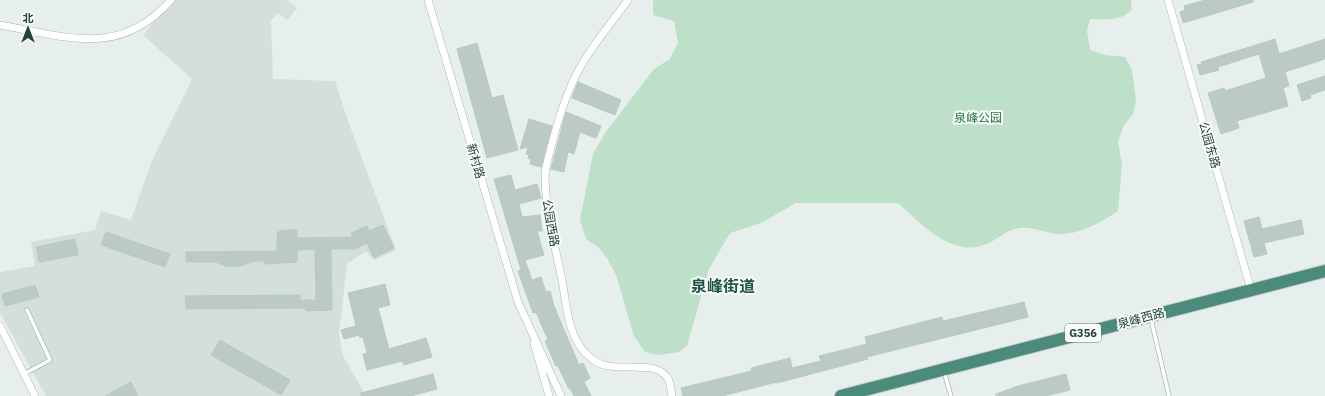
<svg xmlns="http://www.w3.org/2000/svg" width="1325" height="396" viewBox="0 0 1325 396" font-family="'IBM Plex Sans','Noto Sans SC',sans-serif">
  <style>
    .built { fill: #d4dfda }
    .green { fill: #bfe0c8 }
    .building { fill: #bbcac4; stroke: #b8c9c2 }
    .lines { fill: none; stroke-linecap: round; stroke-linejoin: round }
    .service-casing { stroke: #a8b8b2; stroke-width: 5 }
    .minor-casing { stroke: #a8b8b2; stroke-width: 8 }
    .trunk-casing { stroke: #c2cac8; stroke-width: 14 }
    .service { stroke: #fff; stroke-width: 3.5 }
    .minor { stroke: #fff; stroke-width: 7 }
    .trunk { stroke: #4c8a7c; stroke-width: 12 }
    .labels { text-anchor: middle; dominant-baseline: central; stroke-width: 4; stroke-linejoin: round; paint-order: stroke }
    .shield { fill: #f7fbf9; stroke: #637a73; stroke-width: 1 }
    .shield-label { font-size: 11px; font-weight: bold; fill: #24423a }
    .park-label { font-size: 12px; fill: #2d7a4b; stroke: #f7fbf9 }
    .street-label { font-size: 12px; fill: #24423a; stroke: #f7fbf9 }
    .district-label { font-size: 16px; font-weight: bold; fill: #1f5548; stroke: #f7fbf9 }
  </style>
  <rect width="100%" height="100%" fill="#e6efeb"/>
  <path class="built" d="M172,0H286L297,8L287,20L278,13L271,21L273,79L335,81L347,118L396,250L374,260L366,251L347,264L339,334L343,356L366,396H46L0,313V272L35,266L31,242L95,230L101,211L131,220L151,163L192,79L143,35Z"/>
  <path class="green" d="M653,0H1131L1132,9C1122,22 1104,19 1090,19L1087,31L1090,50L1105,55L1125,57L1132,70L1136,100L1133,114L1124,125L1118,142L1122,164L1118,211C1102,222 1077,236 1056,234C1044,232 1032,227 1020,228C1005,229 997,241 984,245C951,257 920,223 898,203H796L761,223L730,233L709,269L687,346L679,352L658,355L645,352L634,336L616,275L607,258L598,247L586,239L580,220L593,154L605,133L654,69L670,59L678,43L674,21L653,15Z"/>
  <path class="building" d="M1205,0H1253V2L1183,23L1180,12L1185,10L1184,6Z
    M1275,39L1279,54L1325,39V59L1285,72L1289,86L1283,88L1288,106L1237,121L1239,128L1221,134L1208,93L1224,88L1225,91L1266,78L1259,54L1218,67L1219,70L1200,75L1197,65L1202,64L1201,62Z
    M477,43L492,98L503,95L518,150L487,158L457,49Z
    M1325,76V90L1310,95L1311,98L1302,101L1297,85Z
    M578,82L621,100L615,115L572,98Z
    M566,112L601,126L596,138L580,132L574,154L568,152L564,172L551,169Z
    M529,119L552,126L541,167L530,164L531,160L528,158L529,155L526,154L528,147L520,149Z
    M511,175L515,190L537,184L541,198L519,204L522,217L540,215L542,231H537L544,255L525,260L532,280L541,277L546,292L550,291L554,306L579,365L583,363L590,378L584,382L591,396H574L570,388L569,389L558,366H556L545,341L548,340L536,312L533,313L518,271L521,270L494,179Z
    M1259,217L1262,229L1301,220L1304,234L1264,243L1267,254L1254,257L1244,221Z
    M383,225L394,248L374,258L367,243L355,249H331L332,310L306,311L305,308L186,309L185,296L300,295V300H316L315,249L297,250V262L264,264V261H254L241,266H225L216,262H186V252L277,251V236L278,232L283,230H297V238L353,237L351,233L367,226L369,231Z
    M106,232L170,254L165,267L101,245Z
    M75,239L78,255L39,262L36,247Z
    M385,284L390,305L378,308L389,349L426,338L432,357L404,365L402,361L367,370L363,354L367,353L363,337L360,338L359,335L344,339L341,330L356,326L348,293Z
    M35,285L39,297L5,306L2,294Z
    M1024,302L1028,317L867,357L868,359L777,383V382L722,396H683L681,388L752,371L751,368L790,358L792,368L821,361L819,356L867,344L865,337L942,317L943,321Z
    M220,340L290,380L281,395L211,355Z
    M433,374L437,389L411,396H361V393Z
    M1066,374L1070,390L1046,396H996V394L1018,386Z
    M131,382L138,396H105Z"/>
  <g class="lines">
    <g class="service-casing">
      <path id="service" d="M1151,319L1169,396
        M944,372L951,396
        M24,374L50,360L27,310"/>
    </g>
    <g class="minor-casing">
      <path id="minor" d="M428,0L518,302L561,396
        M628,0C613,21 595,42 582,64C568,88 560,113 553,140C550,151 546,164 545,175C545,210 555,246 562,280C567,308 568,341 592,359C614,377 658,355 669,381C671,386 671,391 672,396
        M1168,0L1251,290
        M0,25C67,37 120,58 171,0
        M0,326L35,396
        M534,343L549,396"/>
    </g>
    <g class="trunk-casing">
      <path id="trunk" d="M841,396L1325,271"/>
    </g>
    <use href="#service" class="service"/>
    <use href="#minor" class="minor"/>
    <use href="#trunk" class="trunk"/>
  </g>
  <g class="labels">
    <rect class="shield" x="1065" y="324" width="36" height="18" rx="3"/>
    <g class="shield-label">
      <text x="1083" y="333">G356</text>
    </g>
    <g class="park-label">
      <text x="978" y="117">泉峰公园</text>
    </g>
    <g class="street-label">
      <text transform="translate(1210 145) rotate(74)">公园东路</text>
      <text transform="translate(476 161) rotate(74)">新村路</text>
      <text transform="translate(551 223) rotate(80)">公园西路</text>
      <text transform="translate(1141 318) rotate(-15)">泉峰西路</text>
    </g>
    <g class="district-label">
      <text x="723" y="286">泉峰街道</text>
    </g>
  </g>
  <g transform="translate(28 28)" stroke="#f7fbf9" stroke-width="3" paint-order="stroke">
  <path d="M0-3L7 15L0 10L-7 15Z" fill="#24423a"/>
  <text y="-6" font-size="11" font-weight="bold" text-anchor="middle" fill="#24423a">北</text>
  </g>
</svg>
